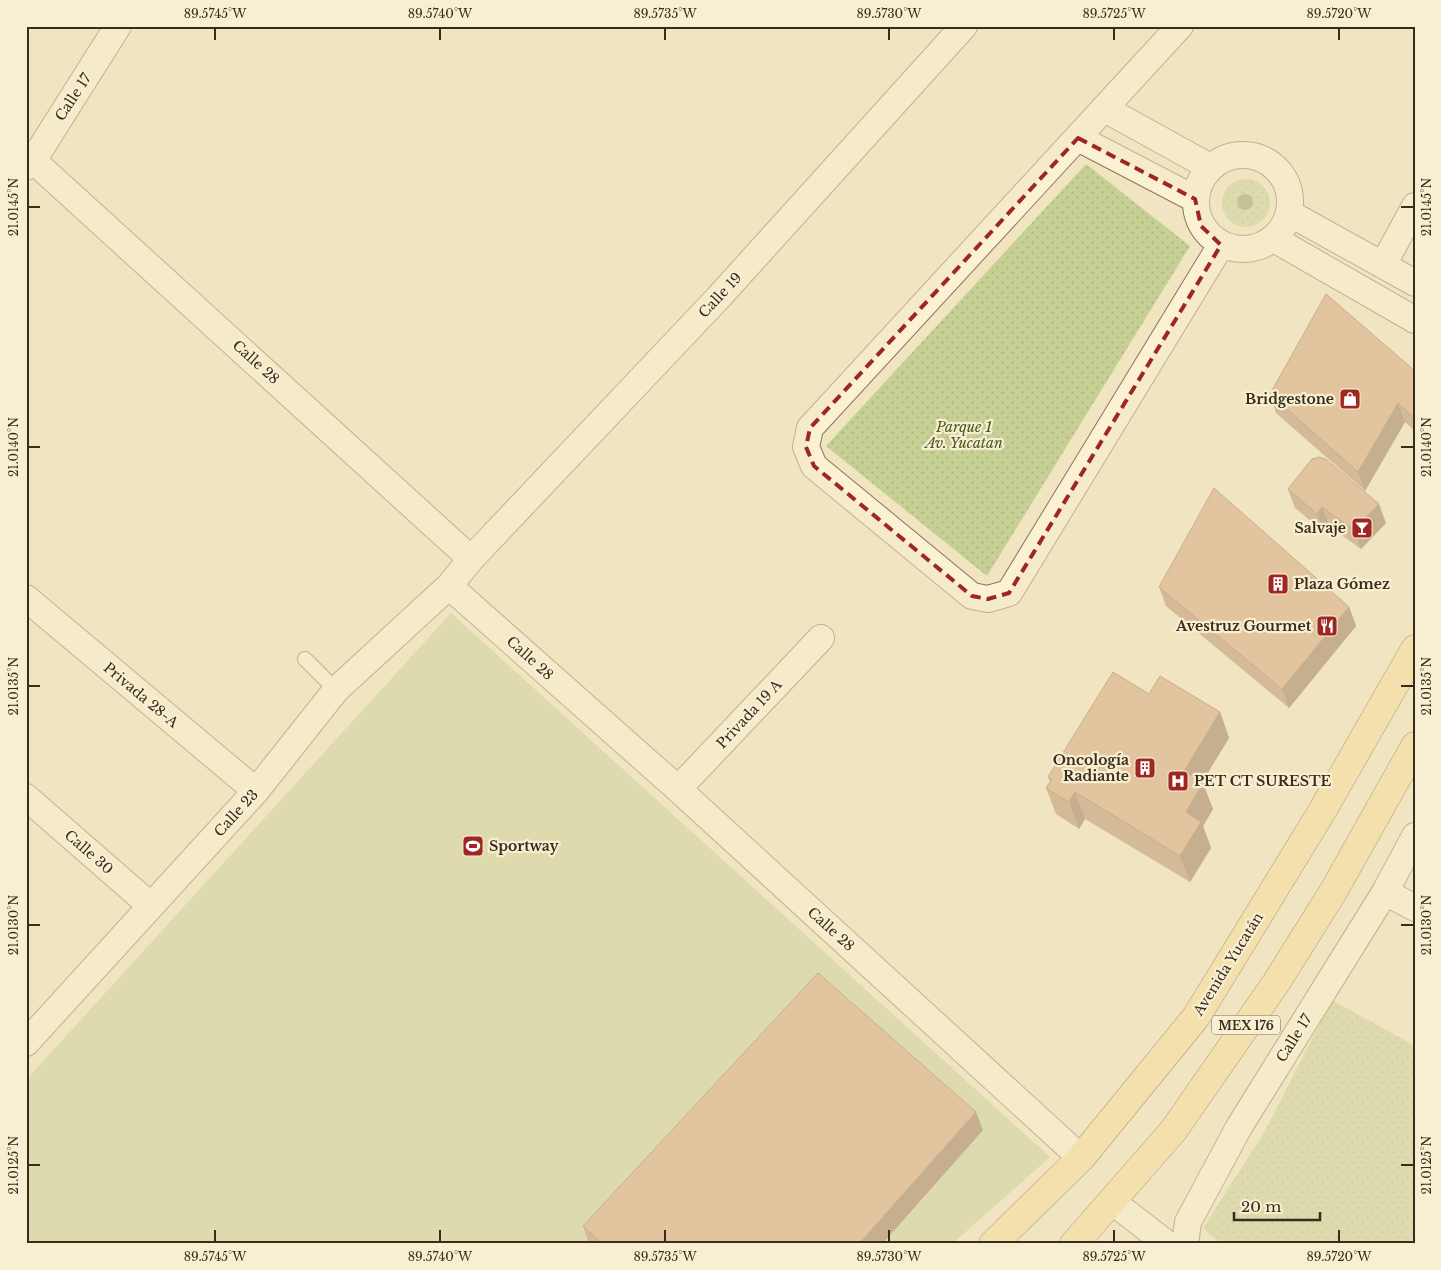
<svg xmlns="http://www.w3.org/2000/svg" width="1441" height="1270" viewBox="0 0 1441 1270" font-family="'Libre Baskerville',serif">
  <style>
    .grass { fill: #c6d094 }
    .park { fill: url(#park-dots) }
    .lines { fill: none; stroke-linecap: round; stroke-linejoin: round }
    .lane-casing { stroke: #8b7557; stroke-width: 16 }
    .street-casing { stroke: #8b7557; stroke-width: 28 }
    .primary-casing { stroke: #59422c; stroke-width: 29 }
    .lane { stroke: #fbf1d5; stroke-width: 14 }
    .street { stroke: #fbf1d5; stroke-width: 26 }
    .primary { stroke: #f7dc96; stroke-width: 28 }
    .tree { fill: #94976a }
    .wall { fill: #b48864 }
    .shaded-wall { fill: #926f51 }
    .building { fill: #d19e74; stroke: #926f51 }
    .marked { fill: none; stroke: #9e2723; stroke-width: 4; stroke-dasharray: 10 6; stroke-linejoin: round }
    .ticks { fill: none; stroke: #3a2c1c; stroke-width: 2 }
    .labels { text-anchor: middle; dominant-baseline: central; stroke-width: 4.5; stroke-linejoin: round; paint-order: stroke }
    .shield { fill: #f8eed1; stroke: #736652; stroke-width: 1 }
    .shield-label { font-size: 12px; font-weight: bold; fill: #3a2c1c }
    .street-label { font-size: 14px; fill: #3a2c1c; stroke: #f8eed1 }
    .poi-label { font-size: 14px; font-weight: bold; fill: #3a2c1c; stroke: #f8eed1; text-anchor: end }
    .park-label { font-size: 14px; font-style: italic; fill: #485822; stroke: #f8eed1 }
    .neatline { fill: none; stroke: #3a2c1c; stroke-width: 2 }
    .ticks-label { font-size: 12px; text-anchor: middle; fill: #3a2c1c }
  </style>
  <defs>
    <pattern id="park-dots" width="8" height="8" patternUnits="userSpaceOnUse" patternTransform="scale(1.25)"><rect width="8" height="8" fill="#c6d094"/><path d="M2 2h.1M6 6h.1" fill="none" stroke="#abb37f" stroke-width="1.8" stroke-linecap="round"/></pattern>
  </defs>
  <rect width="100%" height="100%" fill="#f1e4c1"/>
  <path class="grass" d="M451,613L1050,1157L952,1244H26V1080Z"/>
  <path class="park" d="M1086,164L1190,246L987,576L826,446Z
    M1222 203a24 24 0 1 1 48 0a24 24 0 1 1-48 0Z
    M1332,1000L1415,1046V1244H1221L1203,1228L1265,1131Z"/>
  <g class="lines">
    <g class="lane-casing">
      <path id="lane" d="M305,659L336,690"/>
    </g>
    <g class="street-casing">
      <path id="street" d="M1180,26L810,428L806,447L814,466L972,596L988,599L1009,593L1221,245
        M1105,109L1210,167
        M1078,138L1195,199
        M26,154L471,559L449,586L678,789L1081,1158
        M1196 202a47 47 0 1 1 94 0a47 47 0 1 1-94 0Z
        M26,167L34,159L118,26
        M1289,213L1415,283
        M1274,239L1415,320
        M1383,265L1415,206
        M471,559L718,298L964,26
        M26,598L256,791
        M678,789L821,638
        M26,797L151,906
        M1385,892L1415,908
        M26,1043L256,791L336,690L449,586
        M1113,1202L1167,1244
        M1185,1244L1188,1222L1239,1127L1385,892L1415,836"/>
    </g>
    <g class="primary-casing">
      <path id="primary" d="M993,1244L1081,1158L1196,1017L1321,813L1415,649
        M1074,1244L1173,1131L1276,983L1333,892L1415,746"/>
    </g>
    <use href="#lane" class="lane"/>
    <use href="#street" class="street"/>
    <use href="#primary" class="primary"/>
  </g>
  <circle class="tree" cx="1245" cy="202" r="8"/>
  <path class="wall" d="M1415,371V431L1405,422L1365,491L1276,413L1270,394Z
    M1288,489L1386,523L1361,549L1329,526L1324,532L1295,508Z
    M1159,587L1349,607L1356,626L1289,708L1166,606Z
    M1149,694L1220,712L1229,738L1202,782L1213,809L1203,826L1211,848L1190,882L1085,819L1079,829L1056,814L1046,788L1050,782L1048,777Z
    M983,1130L882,1244H589L583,1226Z"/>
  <path class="shaded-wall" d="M1398,403L1405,422L1365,491L1358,472Z
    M1379,504L1386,523L1361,549L1354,530Z
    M1322,507L1329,526L1324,532L1317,514Z
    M1349,607L1356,626L1289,708L1282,689Z
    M1220,712L1229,738L1193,797L1184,771Z
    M1203,783L1213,809L1203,826L1211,848L1190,882L1180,856L1186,812Z
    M1075,792L1085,819L1079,829L1069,802Z
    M976,1112L983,1130L882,1244H859Z"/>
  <path class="building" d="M1326,294L1415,371V419L1398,403L1358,472L1270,394Z
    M1320,457L1327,460L1379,504L1354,530L1322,507L1317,514L1288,489L1312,459Z
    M1214,488L1349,607L1282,689L1159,587Z
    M1113,672L1149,694L1160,676L1220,712L1184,771L1203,783L1186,812L1201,822L1180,856L1075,792L1069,802L1046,788L1052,779L1048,777Z
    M818,973L976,1112L859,1244H603L583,1226Z"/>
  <path d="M0 0H1441V1270H0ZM1078,138L1195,199L1201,226L1221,245L1009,593L988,599L972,596L814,466L806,447L810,428Z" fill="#f1e4c1" fill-opacity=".55" fill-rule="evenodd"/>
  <path class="marked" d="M1078,138L1195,199L1201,226L1221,245L1009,593L988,599L972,596L814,466L806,447L810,428Z"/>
  <path class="ticks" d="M215,28V40M440,28V40M665,28V40M889,28V40M1114,28V40M1339,28V40M28,207H40M1401,207H1414M28,447H40M1401,447H1414M28,686H40M1401,686H1414M28,925H40M1401,925H1414M28,1165H40M1401,1165H1414M215,1230V1242M440,1230V1242M665,1230V1242M889,1230V1242M1114,1230V1242M1339,1230V1242"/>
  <defs>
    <g id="shop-square" transform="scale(1.125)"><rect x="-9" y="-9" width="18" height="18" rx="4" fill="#9e2723" stroke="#f8eed1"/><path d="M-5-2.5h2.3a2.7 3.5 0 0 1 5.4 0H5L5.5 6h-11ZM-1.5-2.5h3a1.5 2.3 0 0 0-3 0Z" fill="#fff"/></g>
    <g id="bar-square" transform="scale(1.125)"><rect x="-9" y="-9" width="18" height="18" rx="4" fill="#9e2723" stroke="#f8eed1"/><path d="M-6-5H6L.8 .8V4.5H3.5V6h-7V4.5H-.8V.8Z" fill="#fff"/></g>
    <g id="building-square" transform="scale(1.125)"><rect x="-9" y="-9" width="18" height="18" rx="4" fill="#9e2723" stroke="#f8eed1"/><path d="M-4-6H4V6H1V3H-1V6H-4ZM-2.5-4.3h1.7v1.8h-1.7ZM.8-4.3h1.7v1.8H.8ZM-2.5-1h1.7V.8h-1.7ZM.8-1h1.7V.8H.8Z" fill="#fff"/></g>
    <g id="restaurant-square" transform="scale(1.125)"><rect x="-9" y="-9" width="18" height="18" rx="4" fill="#9e2723" stroke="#f8eed1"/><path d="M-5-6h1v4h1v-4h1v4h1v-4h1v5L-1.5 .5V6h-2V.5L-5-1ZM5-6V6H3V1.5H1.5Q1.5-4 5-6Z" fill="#fff"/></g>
    <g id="hospital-square" transform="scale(1.125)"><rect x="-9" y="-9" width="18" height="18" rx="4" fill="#9e2723" stroke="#f8eed1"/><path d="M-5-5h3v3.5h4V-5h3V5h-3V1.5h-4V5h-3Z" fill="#fff"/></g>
    <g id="stadium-square" transform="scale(1.125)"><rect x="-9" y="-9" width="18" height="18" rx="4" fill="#9e2723" stroke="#f8eed1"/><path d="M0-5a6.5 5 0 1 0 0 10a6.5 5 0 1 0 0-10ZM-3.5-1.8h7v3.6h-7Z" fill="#fff"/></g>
  </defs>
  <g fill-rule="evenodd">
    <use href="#shop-square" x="1350" y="399"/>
    <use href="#bar-square" x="1362" y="528"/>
    <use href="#building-square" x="1278" y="584"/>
    <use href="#restaurant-square" x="1327" y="626"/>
    <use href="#building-square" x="1145" y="768"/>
    <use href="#hospital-square" x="1178" y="781"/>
    <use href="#stadium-square" x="473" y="846"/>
  </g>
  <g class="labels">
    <rect class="shield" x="1212" y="1015.5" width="68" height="19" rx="4"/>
    <g class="shield-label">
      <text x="1246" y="1025">MEX 176</text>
    </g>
    <g class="street-label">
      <text transform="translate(73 97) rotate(-57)">Calle 17</text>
      <text transform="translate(720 295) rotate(-47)">Calle 19</text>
      <text transform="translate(256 362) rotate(42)">Calle 28</text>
      <text transform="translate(530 658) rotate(42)">Calle 28</text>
      <text transform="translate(141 695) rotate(40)">Privada 28-A</text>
      <text transform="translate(749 714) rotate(-47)">Privada 19 A</text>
      <text transform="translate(236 813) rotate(-48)">Calle 23</text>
      <text transform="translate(89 852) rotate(41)">Calle 30</text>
      <text transform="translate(831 929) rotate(42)">Calle 28</text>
      <text transform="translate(1228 964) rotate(-58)">Avenida Yucatán</text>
      <text transform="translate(1294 1038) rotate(-58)">Calle 17</text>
    </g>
    <g class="poi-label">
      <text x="1334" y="399">Bridgestone</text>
      <text x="1346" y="528">Salvaje</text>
      <text x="1294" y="584" text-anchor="start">Plaza Gómez</text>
      <text x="1311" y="626">Avestruz Gourmet</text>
      <text x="1129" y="760">Oncología<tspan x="1129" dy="16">Radiante</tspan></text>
      <text x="1194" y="781" text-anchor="start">PET CT SURESTE</text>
      <text x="489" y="846" text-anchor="start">Sportway</text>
    </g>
    <g class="park-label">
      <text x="964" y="427">Parque 1<tspan x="964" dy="16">Av. Yucatan</tspan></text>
    </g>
  </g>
  <rect width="1441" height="1270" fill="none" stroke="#f8eed1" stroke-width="55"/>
  <path d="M1234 1212v8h86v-8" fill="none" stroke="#3a2c1c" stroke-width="2.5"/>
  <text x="1241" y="1212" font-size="15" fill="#3a2c1c" stroke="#f8eed1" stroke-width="4" paint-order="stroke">20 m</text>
  <rect x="28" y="28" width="1386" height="1214" class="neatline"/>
  <g class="ticks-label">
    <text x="215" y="18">89.5745°W</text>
    <text x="440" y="18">89.5740°W</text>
    <text x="665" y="18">89.5735°W</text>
    <text x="889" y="18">89.5730°W</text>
    <text x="1114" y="18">89.5725°W</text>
    <text x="1339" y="18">89.5720°W</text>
    <text transform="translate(14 207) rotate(-90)" y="4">21.0145°N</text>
    <text transform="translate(1427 207) rotate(-90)" y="4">21.0145°N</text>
    <text transform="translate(14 447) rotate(-90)" y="4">21.0140°N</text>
    <text transform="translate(1427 447) rotate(-90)" y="4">21.0140°N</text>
    <text transform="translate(14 686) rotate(-90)" y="4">21.0135°N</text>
    <text transform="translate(1427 686) rotate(-90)" y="4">21.0135°N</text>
    <text transform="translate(14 925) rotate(-90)" y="4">21.0130°N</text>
    <text transform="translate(1427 925) rotate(-90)" y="4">21.0130°N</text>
    <text transform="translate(14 1165) rotate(-90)" y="4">21.0125°N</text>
    <text transform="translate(1427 1165) rotate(-90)" y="4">21.0125°N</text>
    <text x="215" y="1261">89.5745°W</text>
    <text x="440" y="1261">89.5740°W</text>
    <text x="665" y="1261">89.5735°W</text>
    <text x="889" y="1261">89.5730°W</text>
    <text x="1114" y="1261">89.5725°W</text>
    <text x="1339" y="1261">89.5720°W</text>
  </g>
</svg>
